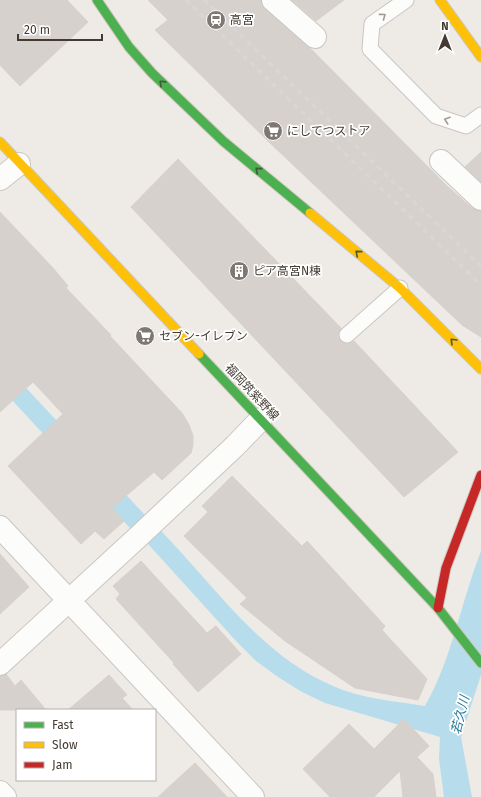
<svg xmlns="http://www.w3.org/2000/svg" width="481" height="797" viewBox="0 0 481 797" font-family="'Fira Sans','Noto Sans JP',sans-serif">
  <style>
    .water { fill: #b7ddec }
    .building { fill: #d6d1cd; stroke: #d6d1cc }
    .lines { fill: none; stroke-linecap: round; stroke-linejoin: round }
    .lane-casing { stroke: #cac6c2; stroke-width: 17 }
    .street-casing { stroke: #cac6c2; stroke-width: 24 }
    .fast-casing { stroke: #cdc6bd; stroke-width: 11 }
    .slow-casing { stroke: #cdc6bd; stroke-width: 11 }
    .jam-casing { stroke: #cdc6bd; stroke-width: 11 }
    .lane { stroke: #fcfcfb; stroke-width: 15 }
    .street { stroke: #fcfcfb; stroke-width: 22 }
    .fast { stroke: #4caf50; stroke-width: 9 }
    .slow { stroke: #ffc107; stroke-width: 9 }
    .jam { stroke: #c62828; stroke-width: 9 }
    .rail { stroke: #d8d7d7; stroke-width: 3; stroke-dasharray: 5 5; stroke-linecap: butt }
    .oneway { stroke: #a09c97 }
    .oneway2 { stroke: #45583a }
    .labels { text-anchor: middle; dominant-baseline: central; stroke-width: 3.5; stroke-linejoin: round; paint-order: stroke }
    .poi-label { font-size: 12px; fill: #433b33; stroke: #fff; text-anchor: start }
    .street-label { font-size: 12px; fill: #433b33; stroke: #fff }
    .water-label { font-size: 13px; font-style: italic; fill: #2c7b9c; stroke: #fff }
  </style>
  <rect width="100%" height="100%" fill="#eeeae6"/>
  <path class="water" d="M0,360L144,514C206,572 253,652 333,686C363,699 394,701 425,706C452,659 461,602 481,551V675L461,737L472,797H444L439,759L440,737L325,703L302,692L278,677L256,661L237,642L148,544L130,528L0,387Z"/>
  <path class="building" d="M0,0H67L88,22L20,86L0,65Z
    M148,0H261L265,9L310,48L446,185L472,208L481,211V337L462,325L269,142L155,30L168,20Z
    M292,0H344L316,21Z
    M481,152V182L465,167Z
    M178,159L341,328L338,336L341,341L348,344L354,341L458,452L404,497L131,207Z
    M0,212L53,268L68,286L66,288L111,335L110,336L182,413L189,425L193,436V445L191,453L162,480L154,472L112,508L124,521L104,539L95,531L81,544L8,466L63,414L33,382L0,412Z
    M232,476L302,546L307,541L385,626L382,630L427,679L418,700L355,688L285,641L240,604L247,598L184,536L208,512L202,506Z
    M0,554L29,587L0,614Z
    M141,561L207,633L216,626L241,654L198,692L173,664L174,663L116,599L120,594L113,586Z
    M6,674L15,686L21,680L46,710H0V676Z
    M109,675L127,695L122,698L133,710H68Z
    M404,719L429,746L417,757L433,774L436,797H403L400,771L374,797H330L303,769L349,724L374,749Z
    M195,763L227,797H158Z"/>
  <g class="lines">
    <g class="lane-casing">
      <path id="lane" d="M406,0L372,24L370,49L436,116L466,126L481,115
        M347,335L400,288"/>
    </g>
    <g class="street-casing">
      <path id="street" d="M273,0L315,37
        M441,161L481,199
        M0,179L19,164
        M0,527L253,797
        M0,664L139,536L235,446L261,419
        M0,792L5,797"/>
    </g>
    <g class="fast-casing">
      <path id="fast" d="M97,0L129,47L152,73L223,141L310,213
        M199,354L438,608L481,663"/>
    </g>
    <g class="slow-casing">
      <path id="slow" d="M440,0L481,57
        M0,142L199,354
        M310,213L400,288L481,369"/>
    </g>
    <g class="jam-casing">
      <path id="jam" d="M438,608L446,568L481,475"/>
    </g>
    <use href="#lane" class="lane"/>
    <use href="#street" class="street"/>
    <use href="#fast" class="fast"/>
    <use href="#slow" class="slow"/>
    <use href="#jam" class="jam"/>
    <path class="rail" d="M186,0L481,285
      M204,0L481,266"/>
  </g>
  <defs><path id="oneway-chevron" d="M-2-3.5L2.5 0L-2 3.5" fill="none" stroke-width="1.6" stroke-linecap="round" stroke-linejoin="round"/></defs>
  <g class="oneway">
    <use href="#oneway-chevron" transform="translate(383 16) rotate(-36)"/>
    <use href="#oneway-chevron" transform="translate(447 120) rotate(-161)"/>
  </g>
  <g class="oneway2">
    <use href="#oneway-chevron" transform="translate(162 83) rotate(-136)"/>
    <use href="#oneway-chevron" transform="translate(258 170) rotate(-140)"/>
    <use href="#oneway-chevron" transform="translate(358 253) rotate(-140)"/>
    <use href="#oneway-chevron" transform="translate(453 341) rotate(-135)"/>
  </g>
  <defs>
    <g id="station-disc" transform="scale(1)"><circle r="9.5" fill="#7f7872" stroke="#fff"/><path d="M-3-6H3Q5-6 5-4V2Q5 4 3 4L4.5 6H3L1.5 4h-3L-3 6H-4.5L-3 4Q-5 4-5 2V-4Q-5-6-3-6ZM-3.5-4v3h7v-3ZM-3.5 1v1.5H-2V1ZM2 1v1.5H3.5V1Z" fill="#fff"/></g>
    <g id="supermarket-disc" transform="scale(1)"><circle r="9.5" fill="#7f7872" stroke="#fff"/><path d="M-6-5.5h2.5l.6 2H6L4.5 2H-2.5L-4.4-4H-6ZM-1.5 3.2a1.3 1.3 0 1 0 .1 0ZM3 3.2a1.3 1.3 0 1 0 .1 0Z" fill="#fff"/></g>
    <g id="building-disc" transform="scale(1)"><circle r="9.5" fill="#7f7872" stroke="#fff"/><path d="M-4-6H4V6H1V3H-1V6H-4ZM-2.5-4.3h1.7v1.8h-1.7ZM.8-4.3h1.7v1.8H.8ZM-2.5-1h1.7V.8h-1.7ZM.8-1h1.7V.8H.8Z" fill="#fff"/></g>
  </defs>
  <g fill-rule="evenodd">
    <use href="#station-disc" x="216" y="20"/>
    <use href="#supermarket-disc" x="273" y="131"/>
    <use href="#building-disc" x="239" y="271"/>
    <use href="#supermarket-disc" x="145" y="336"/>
  </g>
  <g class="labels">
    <g class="poi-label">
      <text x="230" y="20">高宮</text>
      <text x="287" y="131">にしてつストア</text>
      <text x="253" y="271">ピア高宮N棟</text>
      <text x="159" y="336">セブン-イレブン</text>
    </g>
    <g class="street-label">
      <text transform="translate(252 392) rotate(47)">福岡筑紫野線</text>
    </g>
    <g class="water-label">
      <text transform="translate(460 715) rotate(-76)">若久川</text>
    </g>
  </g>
  <rect x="16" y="709" width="140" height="72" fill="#ffffff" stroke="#b4b1ad"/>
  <rect x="24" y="722" width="20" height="6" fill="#4caf50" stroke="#b4b1ad"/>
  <text x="52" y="729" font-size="12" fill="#433b33">Fast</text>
  <rect x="24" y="742" width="20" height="6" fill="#ffc107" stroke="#b4b1ad"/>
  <text x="52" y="749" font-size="12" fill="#433b33">Slow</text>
  <rect x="24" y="762" width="20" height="6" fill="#c62828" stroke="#b4b1ad"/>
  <text x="52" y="769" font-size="12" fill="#433b33">Jam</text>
  <g transform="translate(445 36)" stroke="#ffffff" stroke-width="3" paint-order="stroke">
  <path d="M0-3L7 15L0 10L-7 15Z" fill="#433b33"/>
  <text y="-6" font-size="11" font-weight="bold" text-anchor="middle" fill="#433b33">N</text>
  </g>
  <path d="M18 34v6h84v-6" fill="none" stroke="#433b33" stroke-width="2"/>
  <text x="24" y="34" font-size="12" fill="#433b33" stroke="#ffffff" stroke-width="3" paint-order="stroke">20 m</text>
</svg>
